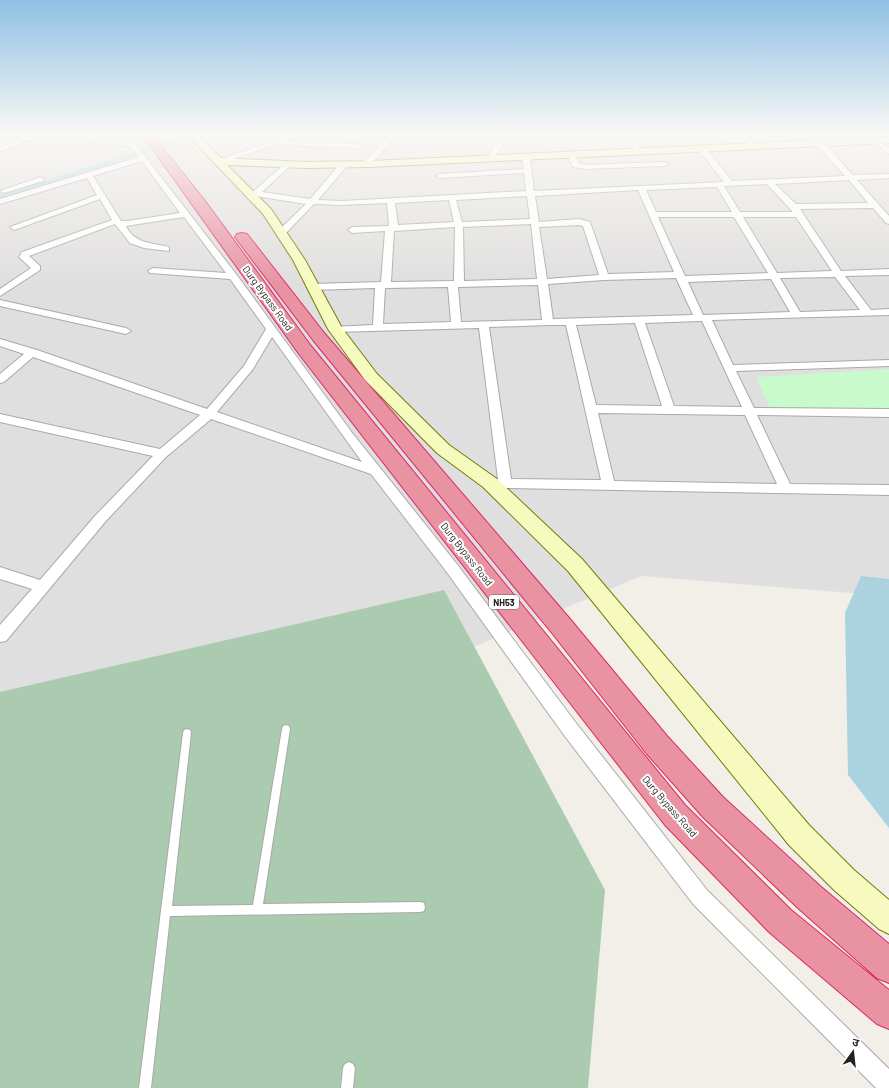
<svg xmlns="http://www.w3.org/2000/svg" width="889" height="1088" viewBox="0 0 889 1088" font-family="Barlow,'Noto Sans Devanagari',sans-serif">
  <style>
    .residential { fill: #e0dfdf }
    .cemetery { fill: #aacbaf }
    .park { fill: #c8facc }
    .water { fill: #aad3df }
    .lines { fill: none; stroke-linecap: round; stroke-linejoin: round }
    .canal { fill: #aad3df; fill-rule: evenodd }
    .lane-casing { stroke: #a9a9a9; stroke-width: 2 }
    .street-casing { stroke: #a9a9a9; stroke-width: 2 }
    .secondary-casing { stroke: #707d05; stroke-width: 2 }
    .highway-casing { stroke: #dc2a67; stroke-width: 2 }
    .lane { fill: #fff; fill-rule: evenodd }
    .street { fill: #fff; fill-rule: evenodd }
    .secondary { fill: #f7fabf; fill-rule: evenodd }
    .highway { fill: #e892a2; fill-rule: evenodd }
    .labels { text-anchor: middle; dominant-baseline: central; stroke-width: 4; stroke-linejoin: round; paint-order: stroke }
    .shield { fill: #fff; stroke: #646464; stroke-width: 1 }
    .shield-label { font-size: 9px; font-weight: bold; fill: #222 }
    .street-label { font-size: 10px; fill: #222; stroke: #fff }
  </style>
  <rect width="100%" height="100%" fill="#f2efe9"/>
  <path class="residential" d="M0,133H889V596L641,576L0,847Z"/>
  <path class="cemetery" d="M444,590L605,890L588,1088H0V692Z"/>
  <path class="park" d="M889,369V410L770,408L756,377Z"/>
  <path class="water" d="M861,576L889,579V828L848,775L845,613Z"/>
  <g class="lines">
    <path class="canal" d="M195,133H206L0,201V195Z"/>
    <g class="lane-casing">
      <path id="lane" d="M286,725L289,726L290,729L263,904L420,902L424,903L425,907L424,911L420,912L170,916L151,1088H139L183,733L184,730L187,729L190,730L191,733L172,906L253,905L282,729L283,726Z
        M349,1062L353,1064L355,1068L353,1088H341L343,1068L345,1064Z"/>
    </g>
    <g class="street-casing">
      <path id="street" d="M62,133H74L127,142L121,133H127L236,274L353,434L456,563L576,723L707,890L889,1069V1088H876L693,904L564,735L446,571L371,474L211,419L166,457L105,522L6,641L0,642V625L32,589L0,579V567L40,580L95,516L153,456L0,422V414L160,449L200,415L33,357L4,382L0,383V374L24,354L0,346V339L37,350L207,409L244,366L266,329L230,279L150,273L148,271L153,268L226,273L184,217L126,226C134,244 153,243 169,247V251L144,248L130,243L115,224L29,256L40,266V270L0,296V289L31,268L19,257L22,252L112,220L100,199L17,229L14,230L10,227L97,195L87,178L0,204V199L139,157L131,147L65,135ZM142,161L180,213L127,221H121L93,176ZM272,337L362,462L217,412L253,369Z
        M216,133H225L199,142L195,140Z
        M297,133H306L286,141L358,144L362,146L358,148L282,145L279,143L222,163L215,161Z
        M392,133H399L368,167H362V163Z
        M503,133H585L582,135H508L493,161H487L486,159Z
        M622,133H628L644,152L643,154H637Z
        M737,133H744L758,146L751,148Z
        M804,133C821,133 841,163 853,175L889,174V178L857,180L889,216V224L886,223L873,208L800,209L841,271L889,269V275L845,276L871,310L889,309V315L712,320L733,365L889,360V366L736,371L754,408L889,409V417L757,415L790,484L889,485V495L505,488L485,486L484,483L485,480L498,479L479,328L335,332L330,329L331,327L373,325L375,288L312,290L307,287L312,284L381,282L385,231L352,233L348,230L352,227L389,226L387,203L342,205L314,204L284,235H278V231L306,204L249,195L245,193L249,191H254L287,162H290V166L262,192L310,199L341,163H344L348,165L318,200L342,201L526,191L524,173L440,178L436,176L440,174L524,169L522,158L526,156L530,158L534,191L724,182L698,149L702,147H705L732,181L845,176L817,145ZM849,180L868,203L796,204L775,184ZM767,184L793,212H740L724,186ZM717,187L732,212H656L646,190ZM638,190L674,272L608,274L590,222L579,219L539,222L535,196ZM527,196L530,219L462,222L456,200ZM449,200L454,222L398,225L395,203ZM658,217H734L768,273L685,276ZM743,217H796L832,271L777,273ZM531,224L537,279L464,281L463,227ZM579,225L583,226L599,275L547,279L539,227ZM455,227L454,281L391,282L394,231ZM835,277L860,310L800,312L780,278ZM676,278L693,315L553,319L548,284L604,280ZM771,279L790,312L703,315L688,282ZM538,285L542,320L461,322L458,287ZM448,287L451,322L383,324L385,288ZM700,321H702L742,407L674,406L645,323ZM635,323L662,406L596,405L576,325ZM550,325H566L601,480L511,479L489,327ZM598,413L745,415L777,484L614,481Z
        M885,133H889V136L887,135Z
        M25,138L31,139L0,151V147Z
        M875,138L889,148V154L873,141V139Z
        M569,154H575L579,163L585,165L664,162L668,164L664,166L585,169L573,167L568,156Z
        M40,177L44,179L43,181L4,193L0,191Z
        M0,300L126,328L131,331L126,334L0,306Z"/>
    </g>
    <g class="secondary-casing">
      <path id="secondary" d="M39,133H59L54,136L0,146V140Z
        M186,133H196L221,158L305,162L370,161L889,137V143L370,167L305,168L227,165L271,209L305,260L342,328L377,374L449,445L497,479L582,559L809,825L854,870L889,900V934L879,929L834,890L789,845L568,571L483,487L437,453L365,380L328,329L293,260L263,214Z"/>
    </g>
    <g class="highway-casing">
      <path id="highway" d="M141,133H151L205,201L311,346L685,805L791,910L889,990V1029L877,1024L769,932L665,825L299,354Z
        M242,233L247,234L325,334L570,619L667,736L723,797L820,886L889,944V983L877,978L798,908L703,817L647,754L552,633L313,340L235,237L237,234Z"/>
    </g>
    <use href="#lane" class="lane"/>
    <use href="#street" class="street"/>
    <use href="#secondary" class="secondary"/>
    <use href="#highway" class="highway"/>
  </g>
  <linearGradient id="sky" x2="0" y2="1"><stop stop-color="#8fc0e4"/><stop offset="0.47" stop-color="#f9f8f5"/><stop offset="1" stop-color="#f9f8f5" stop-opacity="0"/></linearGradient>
  <rect width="889" height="285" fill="url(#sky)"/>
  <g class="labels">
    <rect class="shield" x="489" y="595" width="30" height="14" rx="3"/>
    <g class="shield-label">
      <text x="504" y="602">NH53</text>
    </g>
    <g class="street-label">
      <text transform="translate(268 298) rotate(54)">Durg Bypass Road</text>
      <text transform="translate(467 554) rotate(52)">Durg Bypass Road</text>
      <text transform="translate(670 806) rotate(49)">Durg Bypass Road</text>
    </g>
  </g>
  <g transform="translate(853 1052) rotate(15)" stroke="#ffffff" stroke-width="3" paint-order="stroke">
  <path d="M0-3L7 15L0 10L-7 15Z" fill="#222222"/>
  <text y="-6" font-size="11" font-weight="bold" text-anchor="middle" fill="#222222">उ</text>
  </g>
</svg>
